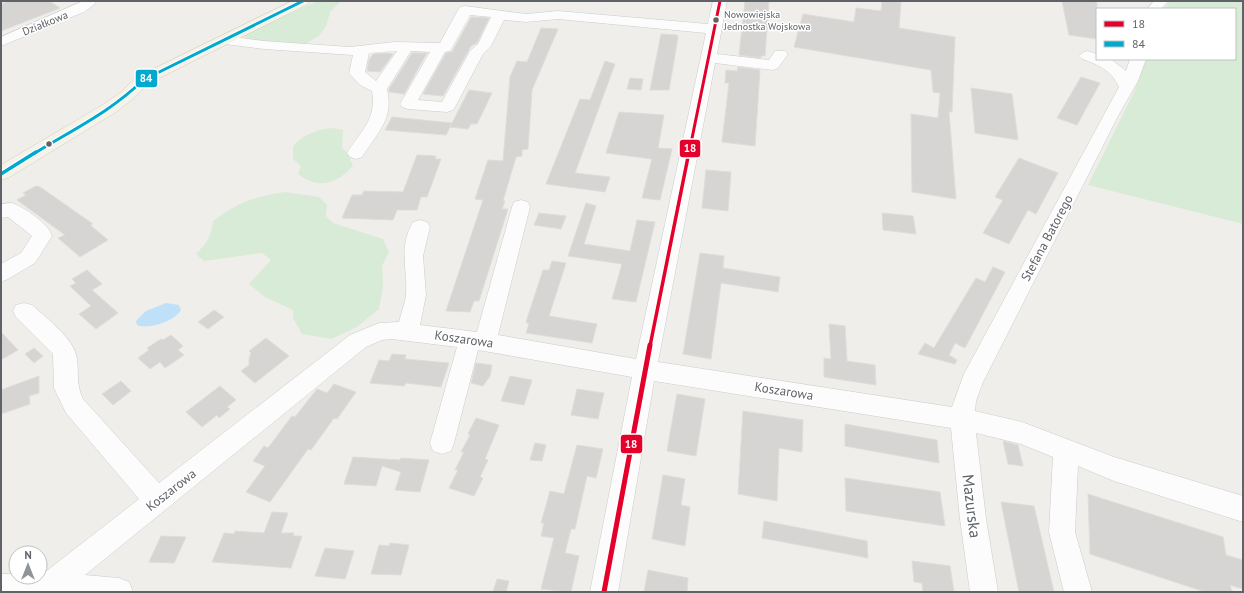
<svg xmlns="http://www.w3.org/2000/svg" width="1244" height="593" viewBox="0 0 1244 593" font-family="'PT Sans',sans-serif">
  <style>
    .green { fill: #d8ebd6 }
    .water { fill: #bfe0f9 }
    .building { fill: #d6d5d3; stroke: #deddd9 }
    .lines { fill: none; stroke-linecap: round; stroke-linejoin: round }
    .minor-casing { stroke: #cbcccc; stroke-width: 1 }
    .major-casing { stroke: #d7ceb8; stroke-width: 1 }
    .minor { fill: #fdfcfc; fill-rule: evenodd }
    .major { fill: #f4f2e9; fill-rule: evenodd }
    .bus-1-far2-casing { stroke: #fff; stroke-width: 5 }
    .bus-1-far1-casing { stroke: #fff; stroke-width: 6 }
    .bus-1-casing { stroke: #fff; stroke-width: 8 }
    .bus-2-far1-casing { stroke: #fff; stroke-width: 5 }
    .bus-2-casing { stroke: #fff; stroke-width: 6 }
    .bus-1-far2 { stroke: #e4002b; stroke-width: 3 }
    .bus-1-far1 { stroke: #e4002b; stroke-width: 3.5 }
    .bus-1 { stroke: #e4002b; stroke-width: 5 }
    .bus-2-far1 { stroke: #00a9ce; stroke-width: 3 }
    .bus-2 { stroke: #00a9ce; stroke-width: 3.5 }
    .bus-dot { fill: #5f6368; stroke: #fff; stroke-width: 1.5 }
    .labels { text-anchor: middle; dominant-baseline: central; stroke-width: 3; stroke-linejoin: round; paint-order: stroke }
    .far-bus-label { font-size: 10px; fill: #5f6368; stroke: #fff; text-anchor: start }
    .far-street-label { font-size: 11px; fill: #5f6368; stroke: #fff }
    .street-label { font-size: 13px; fill: #5f6368; stroke: #fff }
    .near-street-label { font-size: 16px; fill: #5f6368; stroke: #fff }
    .line-badge { stroke: #fff; stroke-width: 1.5 }
    .badge-label { font-size: 11px; text-anchor: middle; font-weight: bold; fill: #fff }
  </style>
  <rect width="100%" height="100%" fill="#efeeea"/>
  <path class="green" d="M318,1H341L330,12L326,26L319,36L303,45L252,41L243,36L257,28Z
    M1170,1H1243V224L1088,185L1135,90L1141,59H1235V9H1163Z
    M331,128L343,130L342,148L348,153L353,166C336,184 319,190 298,174L301,166L293,159V146C303,135 315,130 331,128Z
    M285,192L319,197L327,205L326,216L333,223L383,239L389,252L382,266L383,287L379,309L357,327L331,339L302,334L293,318V310L265,297L249,284L271,260L262,253L204,261L196,254C207,243 211,237 213,221C239,202 253,197 285,192Z"/>
  <path class="water" d="M166,303L179,305L181,310C175,321 148,330 137,325L136,321L146,311Z"/>
  <path class="building" d="M9,1H49L60,8L1,31V4Z
    M745,1H769L765,56H761V58L739,55Z
    M882,1H901L899,28L955,37L952,112H949L956,199L912,192L911,114L938,118L940,93L933,92L931,70L794,47L803,14L854,22L856,8L881,11Z
    M1062,1H1097V39L1069,35Z
    M471,17L489,18L477,43L471,46L443,96L423,94L446,53L452,52Z
    M541,28L558,29L532,90L528,149L522,150V156L516,157L503,201H505L502,209H508L479,301H474L470,312L446,311L483,200L475,199L488,160L503,161L510,77L517,61L527,62Z
    M661,34L677,35L678,37L669,90H650Z
    M387,53L393,54L380,72L367,71L369,60L373,54Z
    M412,53H427L404,94L389,92V89Z
    M605,61L615,64L575,173L610,177L605,192L546,184L580,99L590,100Z
    M738,67L760,70L755,146L722,142L729,83H725L726,70L737,71Z
    M1081,77L1100,83L1077,125L1057,118Z
    M630,78L643,79L641,90L627,89Z
    M971,88L1012,94L1018,140L975,133Z
    M469,90L492,93L477,124H471L468,129L450,127Z
    M619,112L664,115L658,148L672,149L660,200L642,198L652,159L606,153Z
    M392,117L452,123L446,135L385,130Z
    M417,155L436,156L435,159H441L427,197H421L417,210H397L393,220L342,218L352,195H362L364,191L403,192Z
    M1019,158L1058,173L1036,214L1028,210L1009,244L983,233L1003,200L995,197Z
    M706,170L731,172L728,211L702,208Z
    M36,186L40,187L93,224L90,225L108,240L80,257L58,238L65,235L17,200L26,195L23,193Z
    M586,203L596,206L584,244L630,251L637,220L655,222L636,302L612,299L622,264L568,256Z
    M539,213L566,216L561,229L534,225Z
    M882,213L913,216L916,234L883,230Z
    M700,253L724,256L723,268L780,277L778,292L721,283L711,359L683,354Z
    M552,261L566,263L549,316L597,324L592,343L526,333L529,324L526,322L543,270H549Z
    M993,267L1005,272L965,348L955,343L949,355L957,360L955,364L918,354L925,343L934,348L976,278L985,282Z
    M87,270L102,284L92,290L118,313L96,329L79,314L91,306L70,286L76,283L72,279Z
    M214,310L224,317L208,329L198,322Z
    M829,324L845,326L847,361L875,365L876,385L824,377V358L831,359Z
    M1,332L18,350L1,360Z
    M171,335L183,346L178,350L184,355L165,368L160,362L150,369L138,358L149,350L147,348L161,339L163,340Z
    M266,338L289,356L255,383L241,371L249,365V359L251,353L249,351Z
    M34,348L43,356L34,363L25,354Z
    M392,354L406,355L405,359L449,363L441,387L406,383L404,386L370,383L379,360L389,361Z
    M476,363L492,365L490,376L483,386L471,383Z
    M39,376V393L29,396L30,404L1,414V390Z
    M510,376L532,380L524,405L501,401Z
    M121,381L131,391L113,405L102,394Z
    M334,384L356,392L337,419L334,418L311,450L308,449L270,502L246,492L265,466L253,461L264,446L268,448L292,416L295,417L317,389L327,393Z
    M220,386L236,400L227,407L230,409L219,418L217,415L202,427L186,412Z
    M577,389L604,393L598,419L571,415Z
    M677,394L705,399L696,456L667,451Z
    M743,411L803,420L802,452L779,448L777,501L738,494Z
    M476,418L499,425L485,459L488,460L480,477L483,478L474,496L449,488L458,470H455L464,452H461L470,435L468,434Z
    M845,424L937,440L939,463L845,446Z
    M1003,441L1018,445L1023,466L1008,464Z
    M535,443L546,445L542,461L530,460Z
    M577,445L603,449L596,478L587,476L575,529H571L565,553L579,556L571,592L541,589L554,538L541,536L544,523H541L550,491L564,494Z
    M353,457L400,460L401,458L429,460L420,492L395,490L401,472L382,466L376,486L344,484Z
    M663,475L685,479L681,505L690,507L685,546L652,539Z
    M845,478L940,492L945,526L846,511Z
    M1088,494L1223,537L1226,555L1243,560V589L1230,585L1232,592H1205L1090,554Z
    M1001,502L1034,506L1054,592H1019Z
    M272,512L288,513L281,533H294L293,536H302L291,568L212,562L224,533L234,534L235,531L264,533Z
    M764,521L867,541L868,558L762,538Z
    M161,536L186,537L174,563L149,562Z
    M390,543L409,545L401,575L371,574L379,545L389,546Z
    M325,548L354,551L345,579L315,576Z
    M912,561L950,566L954,592H923L922,583L914,582Z
    M648,570L688,578L687,592H644Z
    M497,579L509,581L506,592H493Z"/>
  <g class="lines">
    <g class="minor-casing">
      <path id="minor" d="M83,1H94L96,3L84,12L1,46V37Z
        M713,1H727L717,54L769,60L775,51H785L788,54L778,68L773,70L715,63L658,362L952,407L964,374L1119,87C1111,70 1099,65 1082,59L1079,56L1082,53L1087,51L1097,54V59L1112,60L1126,71L1130,59H1146L1138,81L1118,116L983,382L976,401L975,411L1022,422L1114,457L1243,496V522L1114,481L1078,466L1075,532L1092,592H1064L1049,532L1053,457L1021,444L976,433L986,519L998,592H970L960,519L951,428L654,381L618,592H590L632,377L478,350L454,443L451,451L442,454L433,451L430,443L457,347L392,339L382,340L366,347L85,575L119,578L129,582L133,592H1V574H16V577H40V573H44L139,499L66,413L54,388L53,354L16,317L13,311L16,305L24,303L32,305C46,318 75,339 77,359C79,375 76,384 83,399L159,483L350,335L379,323L399,322C401,313 405,304 406,295C408,269 398,248 413,222L420,220L427,222L430,227L423,256L426,295L420,325L477,332L512,207L514,202L521,200L528,202L530,207L498,335L636,359L706,33L558,19L526,22L504,20L491,46L483,54L455,107L453,110L447,112L408,109L402,107L400,104L430,52L411,51L387,89C394,119 378,132 362,157L356,159L350,157L347,153C361,131 377,119 372,91L360,85L349,73L353,55L264,49L225,44L220,43L218,40L220,37L225,36L264,41L350,47L394,42L440,43L458,10L460,7L465,6L526,14L558,11L708,24ZM470,15L491,17L478,44L470,51L442,102L418,100L445,52L450,51L452,48ZM397,51L376,81L365,72L369,53Z
        M1154,1H1168L1161,9H1147Z
        M12,203C24,207 49,224 52,236L35,263L8,279L1,282V264L21,253L32,236L8,217L1,218V204Z"/>
    </g>
    <g class="major-casing">
      <path id="major" d="M292,1H310L308,4L149,83L133,99L116,112L8,178L1,180V165L104,104L121,92L137,77Z"/>
    </g>
    <use href="#minor" class="minor"/>
    <use href="#major" class="major"/>
    <g class="bus-1-far2-casing">
      <path id="bus-1-far2" d="M689,153L720,1"/>
    </g>
    <g class="bus-1-far1-casing">
      <path id="bus-1-far1" d="M650,346L689,152"/>
    </g>
    <g class="bus-1-casing">
      <path id="bus-1" d="M604,592L650,345"/>
    </g>
    <g class="bus-2-far1-casing">
      <path id="bus-2-far1" d="M35,153C72,130 112,111 143,80L303,1"/>
    </g>
    <g class="bus-2-casing">
      <path id="bus-2" d="M1,174L36,152"/>
    </g>
    <use href="#bus-1-far2" class="bus-1-far2"/>
    <use href="#bus-1-far1" class="bus-1-far1"/>
    <use href="#bus-1" class="bus-1"/>
    <use href="#bus-2-far1" class="bus-2-far1"/>
    <use href="#bus-2" class="bus-2"/>
  </g>
  <g class="bus-dot">
    <circle cx="716" cy="20" r="3.5"/>
    <circle cx="49" cy="144" r="3.5"/>
  </g>
  <g class="labels">
    <g class="far-bus-label">
      <text x="724" y="14">Nowowiejska<tspan x="724" dy="12">Jednostka Wojskowa</tspan></text>
    </g>
    <g class="far-street-label">
      <text transform="translate(45 23) rotate(-22)">Działkowa</text>
    </g>
    <g class="street-label">
      <text transform="translate(1047 238) rotate(-62)">Stefana Batorego</text>
      <text transform="translate(464 339) rotate(8)">Koszarowa</text>
      <text transform="translate(784 391) rotate(9)">Koszarowa</text>
      <text transform="translate(171 490) rotate(-38)">Koszarowa</text>
    </g>
    <g class="near-street-label">
      <text transform="translate(972 506) rotate(83)">Mazurska</text>
    </g>
  </g>
  <g class="line-badge">
    <rect x="135" y="69" width="23" height="19" rx="4" fill="#00a9ce"/>
    <rect x="679" y="139" width="22" height="19" rx="4" fill="#e4002b"/>
    <rect x="620" y="434" width="23" height="20" rx="4" fill="#e4002b"/>
  </g>
  <g class="badge-label">
    <text x="146" y="82">84</text>
    <text x="690" y="152">18</text>
    <text x="631" y="448">18</text>
  </g>
  <rect width="1244" height="593" fill="none" stroke="#5f6368" stroke-width="4"/>
  <rect x="1096" y="8" width="140" height="52" fill="#ffffff" stroke="#bfc1c3"/>
  <rect x="1104" y="21" width="20" height="6" fill="#e4002b" stroke="#bfc1c3"/>
  <text x="1132" y="28" font-size="12" fill="#5f6368">18</text>
  <rect x="1104" y="41" width="20" height="6" fill="#00a9ce" stroke="#bfc1c3"/>
  <text x="1132" y="48" font-size="12" fill="#5f6368">84</text>
  <g transform="translate(28 565)"><circle r="19" fill="#ffffff" stroke="#bfc1c3"/>
  <path d="M0-3L7 15L0 10L-7 15Z" fill="#919496"/>
  <text y="-6" font-size="11" font-weight="bold" text-anchor="middle" fill="#5f6368">N</text>
  </g>
</svg>
